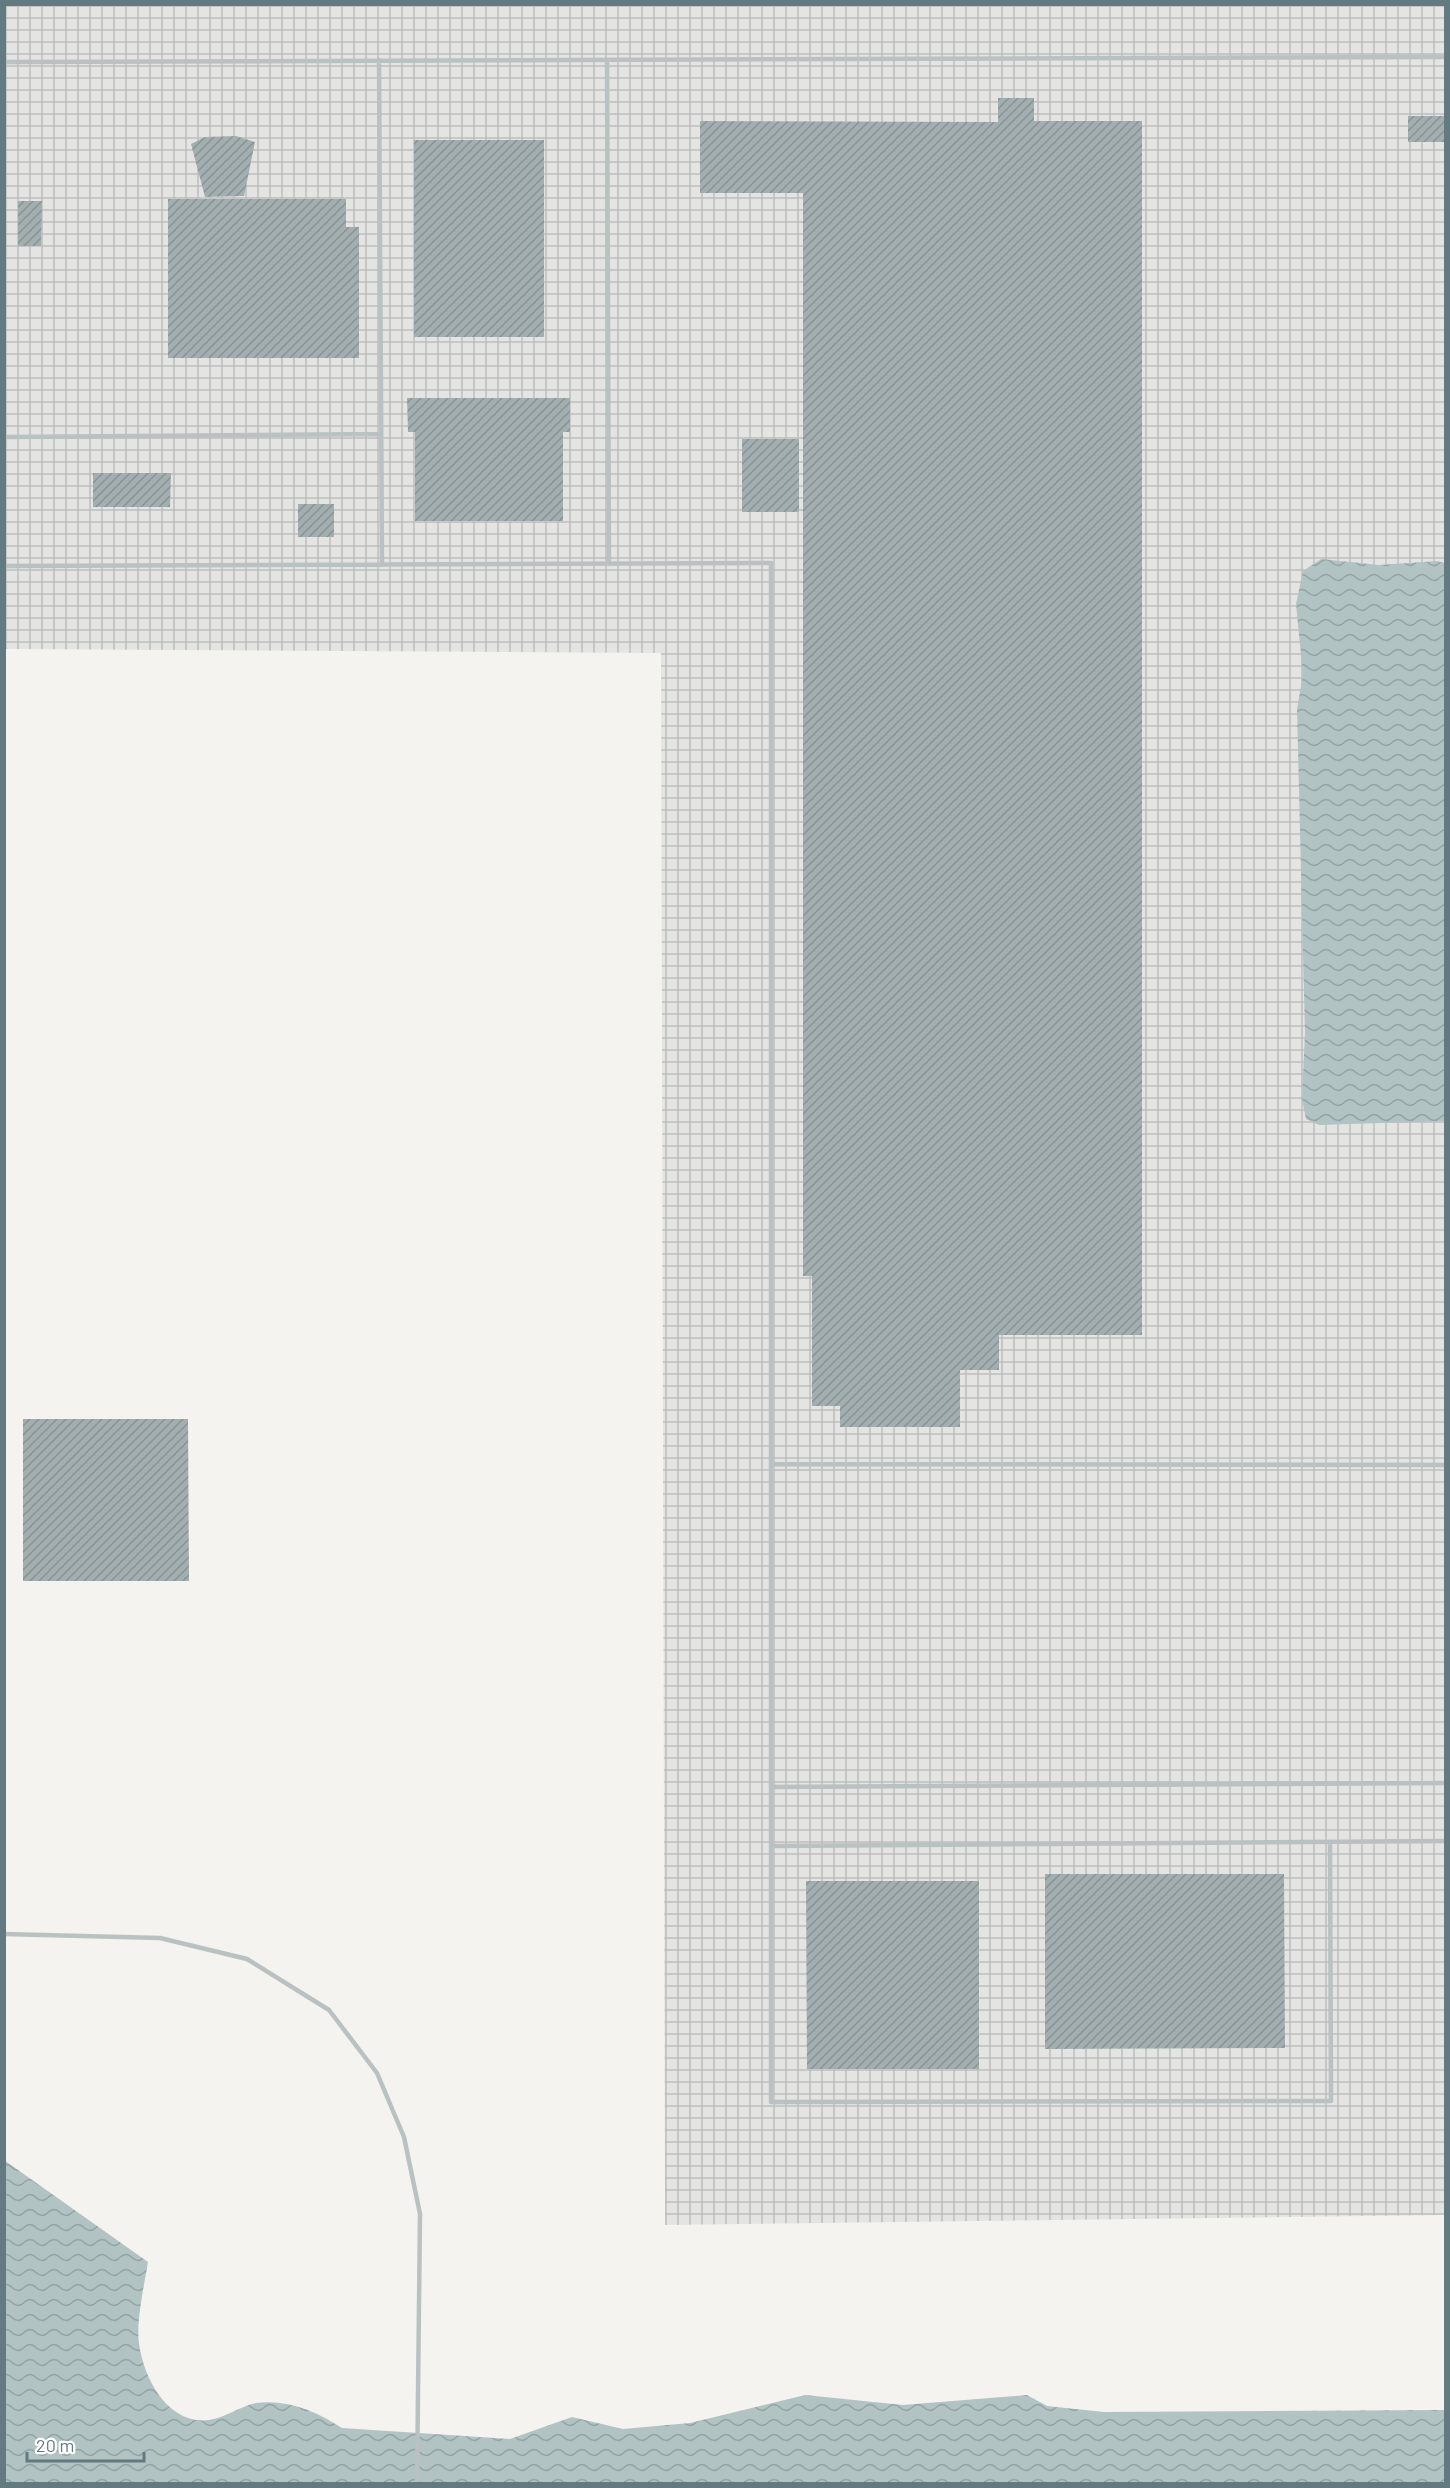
<svg xmlns="http://www.w3.org/2000/svg" width="1450" height="2488" viewBox="0 0 1450 2488" font-family="Barlow,sans-serif">
  <style>
    .industrial { fill: url(#industrial-grid) }
    .water { fill: url(#water-waves) }
    .building { fill: url(#building-hatch) }
    .lines { fill: none; stroke-linecap: round; stroke-linejoin: round }
    .lane { stroke: #bac1c2; stroke-width: 4.5 }
  </style>
  <defs>
    <pattern id="industrial-grid" width="8" height="8" patternUnits="userSpaceOnUse" patternTransform="scale(1.5)"><rect width="8" height="8" fill="#e4e4e3"/><path d="M0 4h8M4 0v8" fill="none" stroke="#bcbebd"/></pattern>
    <pattern id="water-waves" width="16" height="10" patternUnits="userSpaceOnUse" patternTransform="scale(1.5)"><rect width="16" height="10" fill="#b1c3c3"/><path d="M0 5q4-4 8 0t8 0" fill="none" stroke="#94a3a4"/></pattern>
    <pattern id="building-hatch" width="6" height="6" patternUnits="userSpaceOnUse" patternTransform="scale(1.5)"><rect width="6" height="6" fill="#a3aeb0"/><path d="M-1 1l2-2M0 6l6-6M5 7l2-2" fill="none" stroke="#889394"/></pattern>
  </defs>
  <rect width="100%" height="100%" fill="#f4f3ef"/>
  <path class="industrial" d="M5,5H1445V2215L665,2225L661,653L5,649Z"/>
  <path class="water" d="M1321,559L1379,565L1437,561L1445,563V1121L1319,1125L1306,1119L1302,1099L1305,1033L1297,709L1303,675L1296,604L1303,571Z
    M4,2160L148,2262C144,2287 136,2320 139,2344C144,2379 168,2425 209,2420C225,2418 240,2406 256,2403C287,2399 316,2411 342,2428L510,2439L572,2417L623,2429L690,2423L805,2395L903,2405L1027,2395L1047,2406L1104,2412L1445,2410V2483H5Z"/>
  <path class="building" d="M998,98H1034V121H1142V1335H999V1370H960V1427H840V1406H812V1276H803V193H700V121L998,122Z
    M1408,116H1446V142H1408Z
    M236,136L255,142L244,196L205,197L191,144L205,137Z
    M414,140H544V337H414Z
    M168,199H346V227H359V358H168Z
    M18,201H42L41,246H18Z
    M407,398H570V432H563V521H415V432H408Z
    M742,439H799V512H742Z
    M93,473H171L170,507H93Z
    M298,504H334V537H298Z
    M23,1419H188L189,1581H23Z
    M1045,1874H1284L1285,2048L1045,2049Z
    M806,1881H979V2069H807Z"/>
  <g class="lines">
    <path class="lane" d="M379,60L382,565
      M607,60L609,564
      M4,62L1446,57
      M4,437L381,434
      M4,566L771,563V2102L1331,2101L1330,1842
      M771,1464L1446,1465
      M771,1787L1446,1783
      M771,1846L1446,1841
      M4,1934L160,1938L247,1959L329,2010L377,2073L404,2137L420,2214L417,2484"/>
  </g>
  <rect width="1450" height="2488" fill="none" stroke="#637a80" stroke-width="12"/>
  <path d="M27 2452v9h117v-9" fill="none" stroke="#637a80" stroke-width="3"/>
  <text x="36" y="2452" font-size="18" fill="#637a80" stroke="#ffffff" stroke-width="4.5" paint-order="stroke">20 m</text>
</svg>
